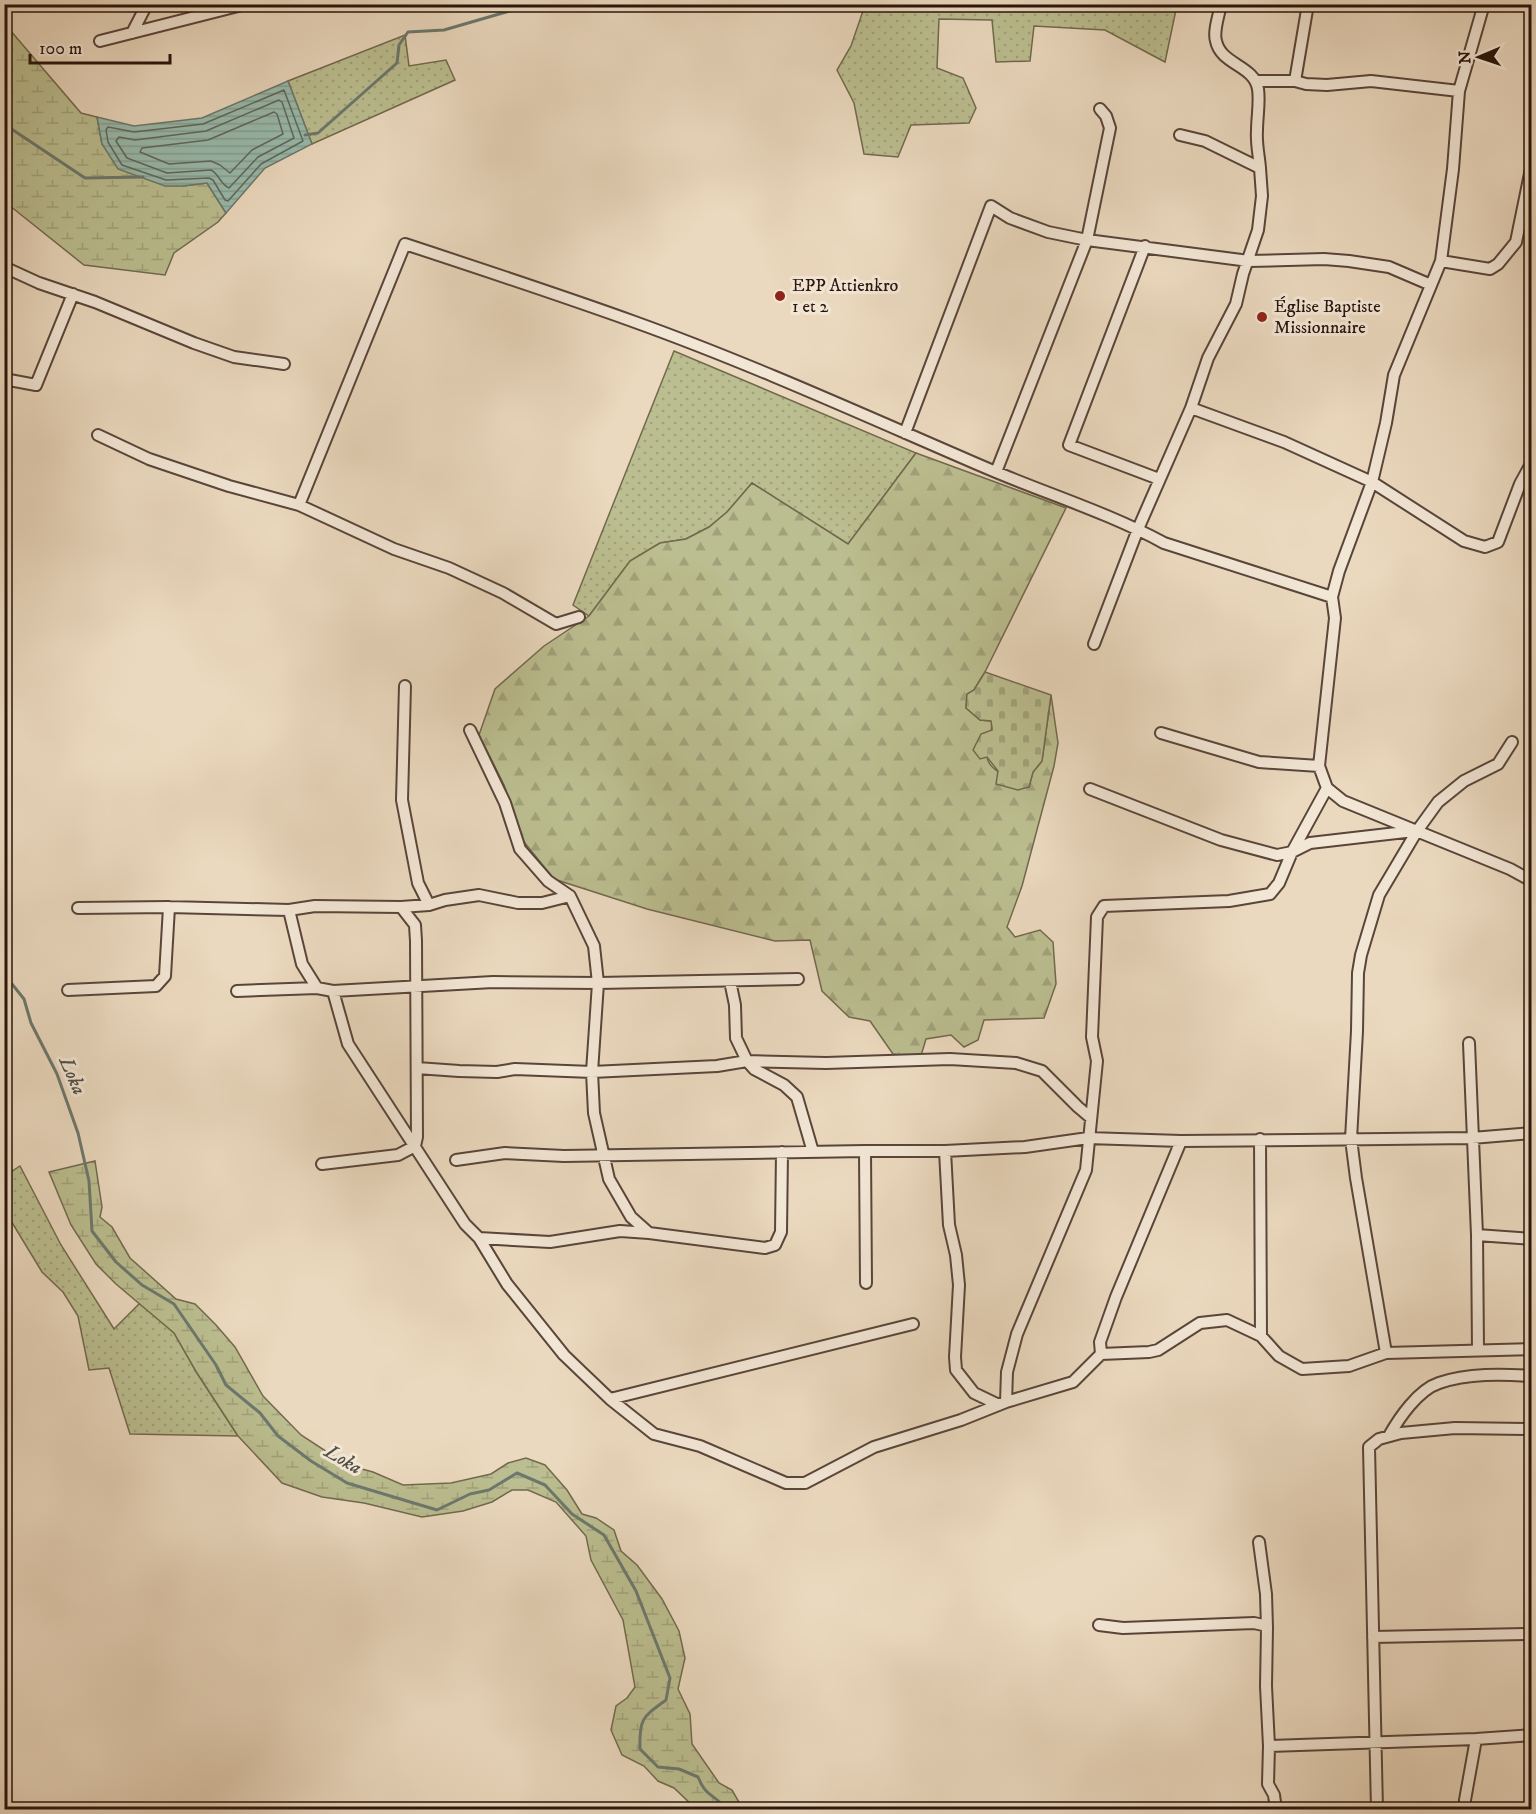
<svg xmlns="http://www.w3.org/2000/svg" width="1536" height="1814" viewBox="0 0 1536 1814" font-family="'IM FELL DW Pica',serif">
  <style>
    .grass { fill: url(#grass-dots); stroke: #72694e; stroke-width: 1.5 }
    .forest { fill: url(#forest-firs); stroke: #72694e; stroke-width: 1.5 }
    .wetland { fill: url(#wetland-marsh); stroke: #72694e; stroke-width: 1.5 }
    .cemetery { fill: url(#cemetery-stones); stroke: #72694e; stroke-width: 1.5 }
    .water { fill: url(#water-rules); stroke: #6c786d; stroke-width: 1.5 }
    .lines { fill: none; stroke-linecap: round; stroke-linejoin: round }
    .shore { stroke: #60685d; stroke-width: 1.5 }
    .stream { stroke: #6c786d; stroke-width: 3 }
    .minor-casing { stroke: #59453a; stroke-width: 14 }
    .minor { stroke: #f2e6d5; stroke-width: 10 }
    .poi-dot { fill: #8f2418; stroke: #f2e6d5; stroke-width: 2 }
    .labels { text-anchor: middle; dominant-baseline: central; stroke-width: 6; stroke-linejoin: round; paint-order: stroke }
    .poi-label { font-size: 18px; fill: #28140d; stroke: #f2e6d5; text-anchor: start }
    .water-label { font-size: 20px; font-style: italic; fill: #504e45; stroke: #f2e6d5 }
  </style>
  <defs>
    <pattern id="grass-dots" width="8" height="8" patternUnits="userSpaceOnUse" patternTransform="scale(1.5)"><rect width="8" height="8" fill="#bbbe90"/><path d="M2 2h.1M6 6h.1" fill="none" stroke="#a1a27b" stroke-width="1.8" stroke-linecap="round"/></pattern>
    <pattern id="forest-firs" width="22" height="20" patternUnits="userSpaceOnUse" patternTransform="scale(1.5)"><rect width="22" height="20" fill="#bbbe90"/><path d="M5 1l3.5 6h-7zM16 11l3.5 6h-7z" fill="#a1a27b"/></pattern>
    <pattern id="wetland-marsh" width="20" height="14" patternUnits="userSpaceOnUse" patternTransform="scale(1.5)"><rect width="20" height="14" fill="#bbbe90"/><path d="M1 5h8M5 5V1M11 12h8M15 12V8" fill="none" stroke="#a1a27b"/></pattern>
    <pattern id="cemetery-stones" width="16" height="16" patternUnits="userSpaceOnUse" patternTransform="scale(1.5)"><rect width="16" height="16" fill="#bbbe90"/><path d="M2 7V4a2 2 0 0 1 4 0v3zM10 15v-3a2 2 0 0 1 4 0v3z" fill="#a1a27b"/></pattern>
    <pattern id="water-rules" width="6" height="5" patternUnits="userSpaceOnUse" patternTransform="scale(1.5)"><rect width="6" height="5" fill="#99bbad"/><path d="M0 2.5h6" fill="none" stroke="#84a094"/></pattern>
  </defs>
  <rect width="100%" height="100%" fill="#ebd9bf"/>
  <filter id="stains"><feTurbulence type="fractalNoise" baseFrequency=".00333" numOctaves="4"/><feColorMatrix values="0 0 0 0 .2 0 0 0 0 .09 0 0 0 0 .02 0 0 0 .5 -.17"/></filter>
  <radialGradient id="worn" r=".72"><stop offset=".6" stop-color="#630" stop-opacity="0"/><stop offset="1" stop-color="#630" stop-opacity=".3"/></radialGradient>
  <path class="grass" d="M865,5V4L1177,5L1165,62L1105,30L1034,26L1030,61L996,62L992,20L939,19L937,68L963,78L976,108L969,123L911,125L898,157L864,154L854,103L837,70L851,46Z
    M405,35L409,66L446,60L455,80L312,144L288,81Z
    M674,351L916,453L848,544L752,483L727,512L709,527L686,539L660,543L630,561L589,616L573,605Z
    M20,1166L61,1245L114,1329L140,1303L174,1333L197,1373L238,1436L130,1434L109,1368L89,1370L78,1316L63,1292L42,1272L5,1211V1176Z"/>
  <path class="forest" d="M916,453L1066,508L985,672L974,690L967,695L966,708L980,720L992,721C992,733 988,742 987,754C985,771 1017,781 1029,787L1033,772L1042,761L1051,695L1058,743L1054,766L1022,886L1007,927L1015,937L1040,930L1053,942L1056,984L1044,1018L984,1020L978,1040L964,1047L951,1035L926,1039L920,1059L893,1054L870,1021L849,1017L822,991L810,940L775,941L647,909L554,879L520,837L504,785L479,735L495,689L544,646L589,616L630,561L660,543L686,539L709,527L727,512L752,483L848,544Z"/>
  <path class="wetland" d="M4,23L81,113L97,117L102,144L183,186L207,183L226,213L218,222L174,253L165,275L84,265L5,202Z
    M95,1161L102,1207L100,1217L112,1227L130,1258L176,1299L195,1304L216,1325L235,1347L263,1396L301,1435L347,1465L373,1472L403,1485L451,1483L491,1474L508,1463L526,1458L545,1465L567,1490L582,1514L596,1518L614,1530L621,1551L637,1565L662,1599L679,1631L685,1658L678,1689L690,1714L692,1744L719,1783L732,1790L743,1809H702L692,1805L674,1788L658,1781L644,1766L622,1755L611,1730L616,1706L627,1698L635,1687L623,1620L591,1560L586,1536L556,1502L528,1490H512L492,1502L463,1511L422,1517L364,1503L322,1497L282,1483L238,1436L197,1373L174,1333L116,1284L96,1264L71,1225L49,1172Z"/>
  <path class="cemetery" d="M985,672L1051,695L1042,761L1033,772L1029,787L1018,790L996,784L998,771L987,757L980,759L973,750L981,734L992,730L991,721L980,720L966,708L967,694L974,690Z"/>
  <path class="water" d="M288,81L312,144L265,168L226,213L207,183L183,186H165L118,169L102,144L97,117L134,126L202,118Z"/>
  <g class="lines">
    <path class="shore" d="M284,90L303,141L261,164L228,201L225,200L213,180L209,178L166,180L122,165L108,142L106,130L108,127L134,132L203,124Z
      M279,100L282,102L294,138L258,157L229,188C221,185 219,174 211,170L167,173L127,158L116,141L119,137L135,140L206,131Z
      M274,112L277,114L283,134L252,150L230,173L220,165L211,161L169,164L140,152L142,148L208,140Z"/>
    <path class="stream" d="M4,124L85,178L143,177
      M305,135L318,133L397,63L399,45L408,32L444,30L513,10L522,4
      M4,980L12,984L24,999L31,1023L57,1074L78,1133L89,1181L92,1231L116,1262L142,1285L174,1304L216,1365L226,1385L260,1413L278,1436L311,1461L347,1483L437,1510L470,1494L489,1490L517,1473L545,1485L572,1514L604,1535L636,1591L670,1678L666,1700C643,1717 639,1718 640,1749L658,1767L679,1769L698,1777C706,1798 716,1794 726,1810"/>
    <g class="minor-casing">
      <path id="minor" d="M1221,4C1219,15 1213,31 1216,41C1221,65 1254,65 1258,89C1260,102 1257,117 1257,131C1256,143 1259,156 1260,168
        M1308,4L1295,81L1306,84L1327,85L1371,81L1459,91
        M1484,4L1459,91L1453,169L1441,261L1394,375L1386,423L1372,482L1339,571L1332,597L1335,618L1319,766L1327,788L1343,801L1510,869L1532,881
        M132,33L147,4
        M100,41L246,4
        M1256,81H1295
        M1145,246L1069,445L1159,479
        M1441,261L1490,269L1498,264L1516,242L1532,164
        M4,267L39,283L95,302L194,343L234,357L284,364
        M4,379L36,385L73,294
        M1191,408L1284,442L1372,482L1464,541L1485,547L1498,542L1520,484L1532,462
        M905,433L991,206L1010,218L1048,232L1087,240L1249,261L1324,259L1349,261L1389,267L1431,285
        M98,435L149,459L229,486L299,505L394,549L449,568L503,593L556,624L579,617
        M996,472L1087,240L1110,128L1106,116L1100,109
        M299,505L405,244C481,269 557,294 632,321C752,364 868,417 984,467C1044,493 1107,512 1164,543L1332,597
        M1094,644L1138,529L1191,408L1208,358L1236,304L1243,274L1258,230L1262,196L1260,168L1205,141L1180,135
        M405,686L402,800L418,883L429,905
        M470,730L505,803L520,849L548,881L570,896L594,946L598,983L592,1072L594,1113L609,1179L631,1217L649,1233
        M1161,733L1259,762L1319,766
        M1090,789L1221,840L1277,855L1292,852L1310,843L1414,831
        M78,908L169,907L289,910L315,906L401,907L429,905L445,900L479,895L518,903H542L570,896
        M289,910L302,964L317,988L333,991L493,982L598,983L798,979
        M730,981L735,1005L736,1038L747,1061L754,1069L784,1085L797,1097L813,1152
        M68,990L156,986L165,976L169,907
        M237,991L317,988
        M333,991L348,1044L465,1224L479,1238L550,1242L620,1231L649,1233L765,1248L775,1245L781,1232L782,1152
        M1469,1043L1477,1235L1478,1349
        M417,1068L459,1071L497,1072L515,1069L592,1072L717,1066L747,1061L826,1063L950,1059L1016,1063L1042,1071L1078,1107L1091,1118
        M1260,1139L1261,1336
        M865,1151L866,1283
        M945,1151L949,1225L956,1255L959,1285L955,1357L956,1370L974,1393L999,1405
        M456,1160L505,1153L564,1156L865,1151H945L1025,1147L1088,1138L1181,1141L1299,1140L1472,1138L1532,1133
        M322,1164L398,1155L415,1146L417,1137L416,941L415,925L401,907
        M1477,1235L1532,1239
        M479,1238L507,1284L564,1355L610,1399L654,1434L700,1446L786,1483H805L874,1447L961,1420L1006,1402L1073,1382L1101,1354L1149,1352L1158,1350L1200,1323L1227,1320L1261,1336L1279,1356L1302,1369L1349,1366L1386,1353L1532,1349
        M1386,1353L1356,1178L1351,1139L1357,1031L1358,973L1361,955L1379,895L1417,831L1438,802L1464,781L1498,764L1512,742
        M1101,1354L1100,1342L1116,1297L1181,1141
        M610,1399L913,1324
        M1006,1402L1007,1372L1017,1334L1086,1170L1097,1061L1092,1037L1097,917L1104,906L1229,901L1270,894L1279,883L1292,852L1327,788
        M1389,1436C1399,1418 1418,1390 1439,1383C1468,1373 1502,1374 1532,1376
        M1259,1542L1266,1594L1267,1628
        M1099,1625L1123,1628L1254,1623L1263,1625L1267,1628L1266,1686L1269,1746L1268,1784L1274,1795L1276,1810
        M1373,1637L1532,1634
        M1269,1746L1476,1739L1532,1735
        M1377,1810L1369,1447L1379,1439L1401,1433L1455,1428L1532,1429
        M1465,1810V1800L1476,1739"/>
    </g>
    <use href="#minor" class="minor"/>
  </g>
  <g class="poi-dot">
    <circle cx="780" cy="296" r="6"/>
    <circle cx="1262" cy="317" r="6"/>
  </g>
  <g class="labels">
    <g class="poi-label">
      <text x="792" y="286">EPP Attienkro<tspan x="792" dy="21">1 et 2</tspan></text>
      <text x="1274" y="307">Église Baptiste<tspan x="1274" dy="21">Missionnaire</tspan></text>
    </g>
    <g class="water-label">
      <text transform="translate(72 1076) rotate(67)">Loka</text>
      <text transform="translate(343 1460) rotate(30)">Loka</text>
    </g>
  </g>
  <rect width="1536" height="1814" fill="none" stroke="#ebd9bf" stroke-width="24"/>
  <rect x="6" y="6" width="1524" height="1802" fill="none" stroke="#28140d" stroke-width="3"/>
  <rect x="12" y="12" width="1512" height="1790" fill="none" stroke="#28140d" stroke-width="1.5"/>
  <g transform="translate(1479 57) rotate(268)" stroke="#f2e6d5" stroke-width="4.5" paint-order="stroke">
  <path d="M0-4.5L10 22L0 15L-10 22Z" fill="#28140d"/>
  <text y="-9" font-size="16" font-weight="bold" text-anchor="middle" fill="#28140d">N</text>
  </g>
  <path d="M30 54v9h140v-9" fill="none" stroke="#28140d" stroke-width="3"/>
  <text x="39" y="54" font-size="18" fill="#28140d" stroke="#f2e6d5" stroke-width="4.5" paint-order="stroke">100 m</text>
  <rect width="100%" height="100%" filter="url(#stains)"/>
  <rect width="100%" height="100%" fill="url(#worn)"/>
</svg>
